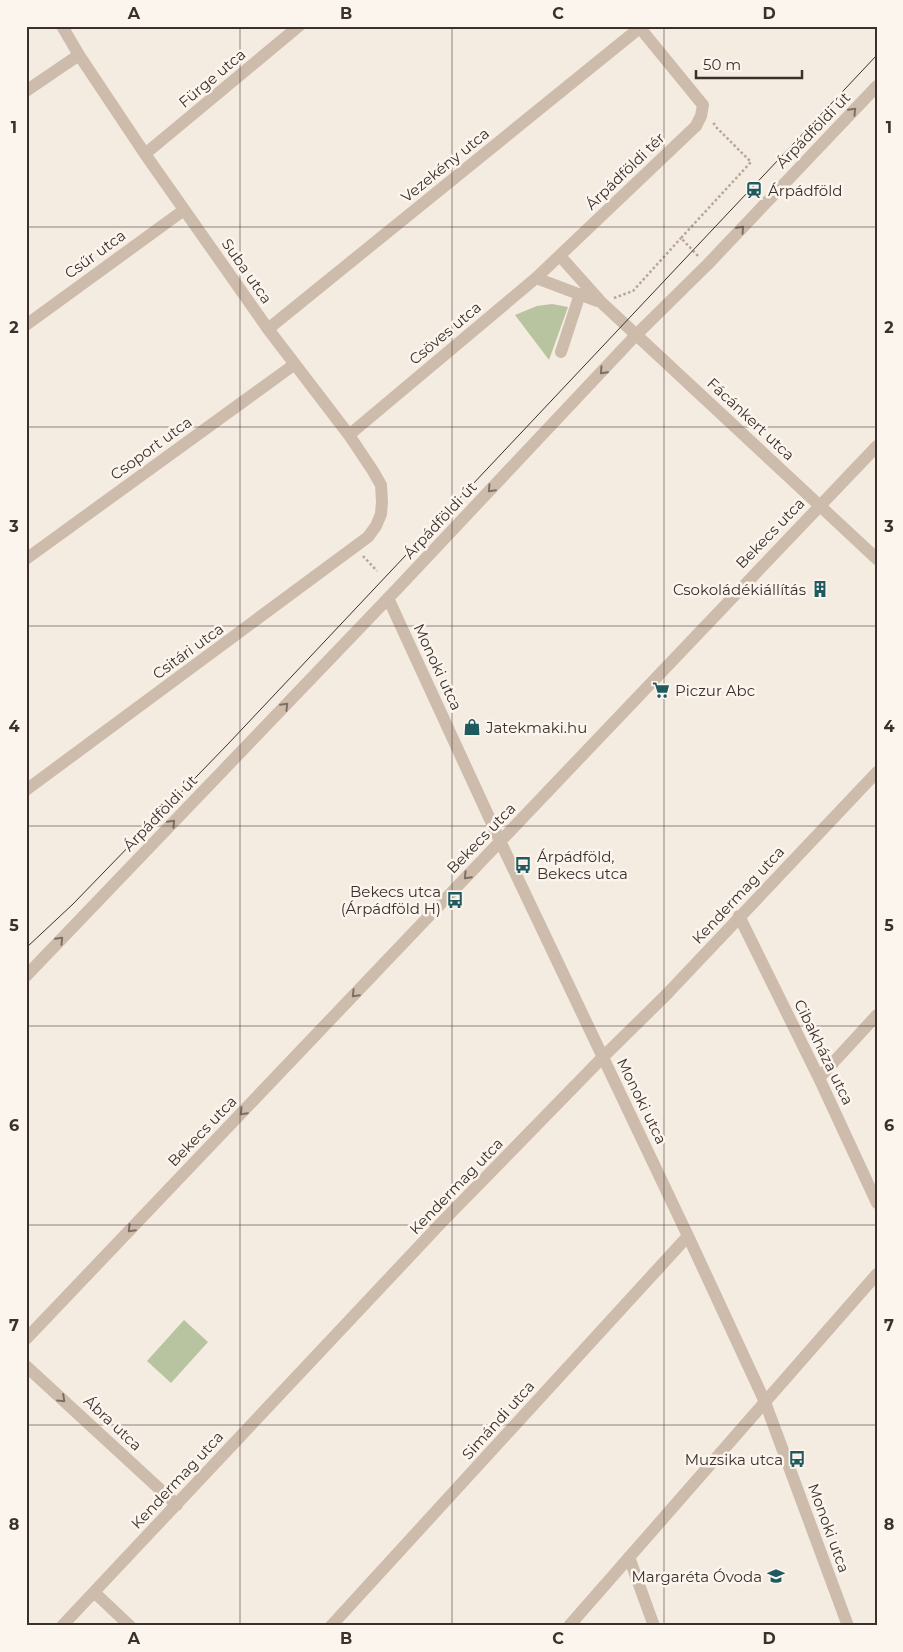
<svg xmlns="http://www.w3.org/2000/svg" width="903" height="1652" viewBox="0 0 903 1652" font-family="Montserrat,sans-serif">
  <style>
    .green { fill: #b8c4a0 }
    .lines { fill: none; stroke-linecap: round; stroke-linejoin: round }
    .path { stroke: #b9a596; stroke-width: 2.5; stroke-dasharray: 2.5 2.5; stroke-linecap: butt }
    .minor { stroke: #cdbbac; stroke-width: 12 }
    .tram { stroke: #3b302b; stroke-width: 1 }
    .oneway { stroke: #7d6f65 }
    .grid { fill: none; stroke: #3b302b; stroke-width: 1; stroke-opacity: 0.55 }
    .labels { text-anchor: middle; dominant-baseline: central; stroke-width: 5; stroke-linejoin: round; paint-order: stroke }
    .street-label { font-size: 15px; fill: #3b302b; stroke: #fbf5ee }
    .poi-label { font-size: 15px; fill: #3b302b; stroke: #fbf5ee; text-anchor: start }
    .neatline { fill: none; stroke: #3b302b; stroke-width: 2 }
    .grid-label { font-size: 16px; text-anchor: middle; font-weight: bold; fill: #3b302b }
  </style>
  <rect width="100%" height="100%" fill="#f4ebe1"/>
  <path class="green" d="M552,304L568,307L549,360L515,315L537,306Z
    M184,1320L208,1342L171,1383L147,1361Z"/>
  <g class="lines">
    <path class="path" d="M698,256L681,238L751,162L716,127L713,122
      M614,298L633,291L681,238
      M363,556L377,571"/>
    <path class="minor" d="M26,91L79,55
      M145,154L299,26
      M560,256L602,303L877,559
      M536,278L597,301
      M26,325L184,210
      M268,329L642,26
      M561,352L580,294
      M349,435L536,278L696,126L701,116L703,105L640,28
      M26,559L295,364
      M388,598L500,841L688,1236L765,1402L848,1626
      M26,790L368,537L376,526L381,514L382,502L381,485L373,471L349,435L268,329L145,154L79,55L62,26
      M739,916L819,1078L877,1203
      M26,976L396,590L636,335L708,264L877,86
      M819,1078L877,1015
      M26,1339L877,446
      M26,1366L177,1505
      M629,1557L654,1626
      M94,1592L130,1626
      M62,1626L441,1223L603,1057L667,994L877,772
      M331,1626L688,1236
      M569,1626L877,1274"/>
    <path class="tram" d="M26,948L73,904L228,744L877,55"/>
  </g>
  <defs><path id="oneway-chevron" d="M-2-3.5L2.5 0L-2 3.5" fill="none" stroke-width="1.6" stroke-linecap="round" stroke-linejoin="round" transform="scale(1.25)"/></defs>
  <g class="oneway">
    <use href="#oneway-chevron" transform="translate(853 111) rotate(-46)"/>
    <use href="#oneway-chevron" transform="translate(741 229) rotate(-47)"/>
    <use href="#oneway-chevron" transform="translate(603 371) rotate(133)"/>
    <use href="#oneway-chevron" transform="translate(491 489) rotate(133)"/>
    <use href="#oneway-chevron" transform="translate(285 706) rotate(-46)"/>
    <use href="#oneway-chevron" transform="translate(172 823) rotate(-46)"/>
    <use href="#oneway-chevron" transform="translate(467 876) rotate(134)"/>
    <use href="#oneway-chevron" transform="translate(60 940) rotate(-46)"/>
    <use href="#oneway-chevron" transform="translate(355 994) rotate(134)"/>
    <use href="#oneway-chevron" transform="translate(243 1112) rotate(134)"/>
    <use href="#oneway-chevron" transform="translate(131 1229) rotate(134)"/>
    <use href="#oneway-chevron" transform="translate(62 1399) rotate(43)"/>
  </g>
  <path class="grid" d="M240,26V1626M452,26V1626M664,26V1626M26,227H877M26,427H877M26,626H877M26,826H877M26,1026H877M26,1225H877M26,1425H877"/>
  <defs>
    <g id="station-bare" transform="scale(1.35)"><path d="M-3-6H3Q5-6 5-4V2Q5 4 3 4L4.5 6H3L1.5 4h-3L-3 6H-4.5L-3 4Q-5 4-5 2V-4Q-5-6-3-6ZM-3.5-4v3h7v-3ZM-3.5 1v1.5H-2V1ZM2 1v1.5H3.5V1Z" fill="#1f5a5e" stroke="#fbf5ee" stroke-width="2.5" paint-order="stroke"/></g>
    <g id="building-bare" transform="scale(1.35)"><path d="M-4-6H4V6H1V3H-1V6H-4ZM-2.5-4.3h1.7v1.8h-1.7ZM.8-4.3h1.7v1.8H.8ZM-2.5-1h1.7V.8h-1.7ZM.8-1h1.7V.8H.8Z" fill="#1f5a5e" stroke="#fbf5ee" stroke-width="2.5" paint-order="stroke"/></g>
    <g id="supermarket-bare" transform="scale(1.35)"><path d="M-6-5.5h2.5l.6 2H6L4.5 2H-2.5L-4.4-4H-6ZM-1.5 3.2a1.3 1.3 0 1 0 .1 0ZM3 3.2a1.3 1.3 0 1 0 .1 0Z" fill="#1f5a5e" stroke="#fbf5ee" stroke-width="2.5" paint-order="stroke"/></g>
    <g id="shop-bare" transform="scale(1.35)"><path d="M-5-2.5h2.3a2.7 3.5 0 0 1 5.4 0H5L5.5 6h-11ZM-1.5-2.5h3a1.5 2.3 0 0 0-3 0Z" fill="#1f5a5e" stroke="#fbf5ee" stroke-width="2.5" paint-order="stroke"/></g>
    <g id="bus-bare" transform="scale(1.35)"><path d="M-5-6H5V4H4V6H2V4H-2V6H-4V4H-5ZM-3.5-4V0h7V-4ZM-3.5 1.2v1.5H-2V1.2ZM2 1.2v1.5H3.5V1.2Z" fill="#1f5a5e" stroke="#fbf5ee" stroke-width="2.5" paint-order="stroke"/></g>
    <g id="school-bare" transform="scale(1.35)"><path d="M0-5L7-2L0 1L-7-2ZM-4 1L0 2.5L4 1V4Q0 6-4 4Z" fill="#1f5a5e" stroke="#fbf5ee" stroke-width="2.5" paint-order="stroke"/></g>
  </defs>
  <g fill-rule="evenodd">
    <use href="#station-bare" x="754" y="190"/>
    <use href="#building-bare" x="820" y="589"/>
    <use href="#supermarket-bare" x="661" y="690"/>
    <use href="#shop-bare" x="472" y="727"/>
    <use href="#bus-bare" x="523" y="865"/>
    <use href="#bus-bare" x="455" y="900"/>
    <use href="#bus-bare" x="797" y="1459"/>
    <use href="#school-bare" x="776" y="1576"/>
  </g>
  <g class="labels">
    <g class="street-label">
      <text transform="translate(212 78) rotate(-40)">Fürge utca</text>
      <text transform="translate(813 130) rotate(-46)">Árpádföldi út</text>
      <text transform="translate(445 165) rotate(-39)">Vezekény utca</text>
      <text transform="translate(625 171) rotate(-44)">Árpádföldi tér</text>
      <text transform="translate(95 254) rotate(-36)">Csűr utca</text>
      <text transform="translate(247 271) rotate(55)">Suba utca</text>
      <text transform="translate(445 333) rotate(-40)">Csöves utca</text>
      <text transform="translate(751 419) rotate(43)">Fácánkert utca</text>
      <text transform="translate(151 448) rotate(-36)">Csoport utca</text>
      <text transform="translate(440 520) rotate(-47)">Árpádföldi út</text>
      <text transform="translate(770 533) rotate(-46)">Bekecs utca</text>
      <text transform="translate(188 651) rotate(-36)">Csitári utca</text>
      <text transform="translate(438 667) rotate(65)">Monoki utca</text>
      <text transform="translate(160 813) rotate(-46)">Árpádföldi út</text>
      <text transform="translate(481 838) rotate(-46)">Bekecs utca</text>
      <text transform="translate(738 895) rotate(-47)">Kendermag utca</text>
      <text transform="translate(824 1052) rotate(64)">Cibakháza utca</text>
      <text transform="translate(642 1101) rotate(64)">Monoki utca</text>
      <text transform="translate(202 1131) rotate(-46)">Bekecs utca</text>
      <text transform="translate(456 1186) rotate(-46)">Kendermag utca</text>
      <text transform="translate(498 1420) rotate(-48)">Simándi utca</text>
      <text transform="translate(113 1423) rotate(43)">Ábra utca</text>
      <text transform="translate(177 1480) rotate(-47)">Kendermag utca</text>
      <text transform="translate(829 1528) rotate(70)">Monoki utca</text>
    </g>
    <g class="poi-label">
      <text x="768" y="190">Árpádföld</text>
      <text x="806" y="589" text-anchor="end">Csokoládékiállítás</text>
      <text x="675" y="690">Piczur Abc</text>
      <text x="486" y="727">Jatekmaki.hu</text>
      <text x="537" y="856">Árpádföld,<tspan x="537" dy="17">Bekecs utca</tspan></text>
      <text x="441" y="891" text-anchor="end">Bekecs utca<tspan x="441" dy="17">(Árpádföld H)</tspan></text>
      <text x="783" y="1459" text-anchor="end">Muzsika utca</text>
      <text x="762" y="1576" text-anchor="end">Margaréta Óvoda</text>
    </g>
  </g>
  <rect width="903" height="1652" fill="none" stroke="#fbf5ee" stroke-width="55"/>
  <path d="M696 70v8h106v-8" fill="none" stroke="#3b302b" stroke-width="2.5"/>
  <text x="703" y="70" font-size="15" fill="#3b302b" stroke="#fbf5ee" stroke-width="4" paint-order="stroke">50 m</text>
  <rect x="28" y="28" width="848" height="1596" class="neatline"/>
  <g class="grid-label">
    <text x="134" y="19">A</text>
    <text x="346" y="19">B</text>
    <text x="558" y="19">C</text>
    <text x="769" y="19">D</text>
    <text x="14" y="133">1</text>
    <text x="889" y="133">1</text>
    <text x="14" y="333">2</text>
    <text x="889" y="333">2</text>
    <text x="14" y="532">3</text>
    <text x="889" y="532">3</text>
    <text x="14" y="732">4</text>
    <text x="889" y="732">4</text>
    <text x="14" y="931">5</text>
    <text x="889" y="931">5</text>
    <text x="14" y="1131">6</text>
    <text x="889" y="1131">6</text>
    <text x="14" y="1331">7</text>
    <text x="889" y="1331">7</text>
    <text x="14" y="1530">8</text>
    <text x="889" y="1530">8</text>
    <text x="134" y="1644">A</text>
    <text x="346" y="1644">B</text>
    <text x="558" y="1644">C</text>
    <text x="769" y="1644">D</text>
  </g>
</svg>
